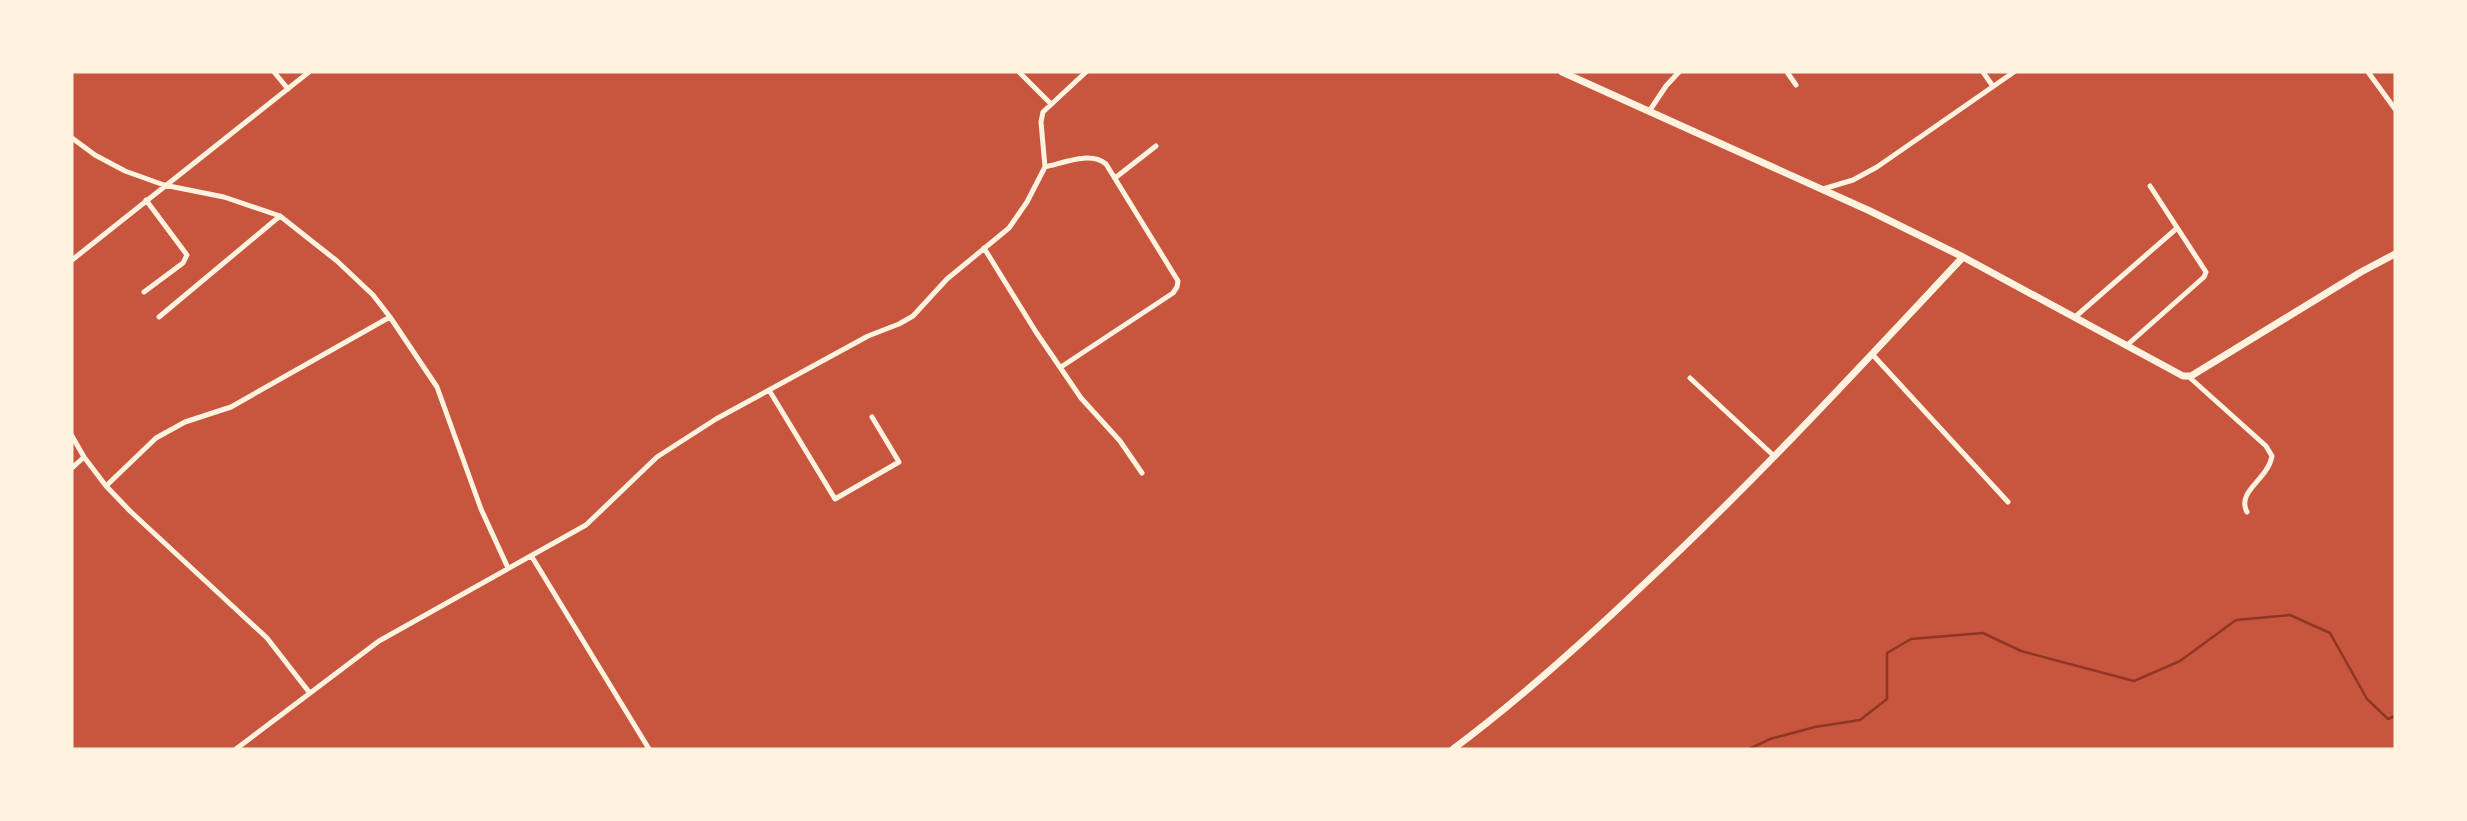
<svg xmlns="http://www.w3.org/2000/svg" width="2467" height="821" viewBox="0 0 2467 821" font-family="'Fira Sans',sans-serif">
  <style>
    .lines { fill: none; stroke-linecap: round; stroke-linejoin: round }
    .stream { stroke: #8f3625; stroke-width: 2.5 }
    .minor { stroke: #fff3e0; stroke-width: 5 }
    .tertiary { stroke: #fff3e0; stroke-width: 7 }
  </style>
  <rect width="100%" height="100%" fill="#c8553d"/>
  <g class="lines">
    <path class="stream" d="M1749,749L1770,739L1815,727L1860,720L1887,699V653L1911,639L1983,633L2021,651L2134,681L2180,661L2236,620L2290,615L2330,633L2367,699L2388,719L2395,716"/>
    <path class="minor" d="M274,72L288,89
      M1019,72L1050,103
      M1787,72L1796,85
      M1983,72L1992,85
      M2368,72L2395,109
      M1650,110L1666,86L1679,72
      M72,138L95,155L125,171L164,185L224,197L280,216L337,261L373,295L390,317L437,387L481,509L508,568
      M1045,167C1064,163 1090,151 1106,164L1178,281L1177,287L1173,293L1061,367
      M1115,178L1156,146
      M1823,189L1853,180L1877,167L2014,72
      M984,248L1036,332L1081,398L1120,441L1142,473
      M72,260L309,72
      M144,292L183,263L187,255L146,200
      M159,317L280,216
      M2075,317L2176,229
      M2126,346L2204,277L2206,272L2150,186
      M1872,354L2008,502
      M2188,376L2266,446L2272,456C2268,480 2236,491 2247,512
      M1690,378L1774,456
      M769,390L835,499L899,462L872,417
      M72,436L84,457L106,486L156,438L185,422L231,407L390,317
      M72,468L84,457
      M106,486L130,511L267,638L309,692
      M532,557L649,749
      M236,749L379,641L586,525L657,457L716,419L868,336L899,324L913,316L947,279L1009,228L1027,202L1045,167L1041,122L1043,112L1086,72"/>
    <path class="tertiary" d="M1562,72L1870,211L1963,257L2183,376H2191L2361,272L2395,254
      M1453,749C1519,700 1581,644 1641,587C1754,482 1858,369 1963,257"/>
  </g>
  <rect width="2467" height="821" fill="none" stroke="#fff3e0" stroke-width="147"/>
</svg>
